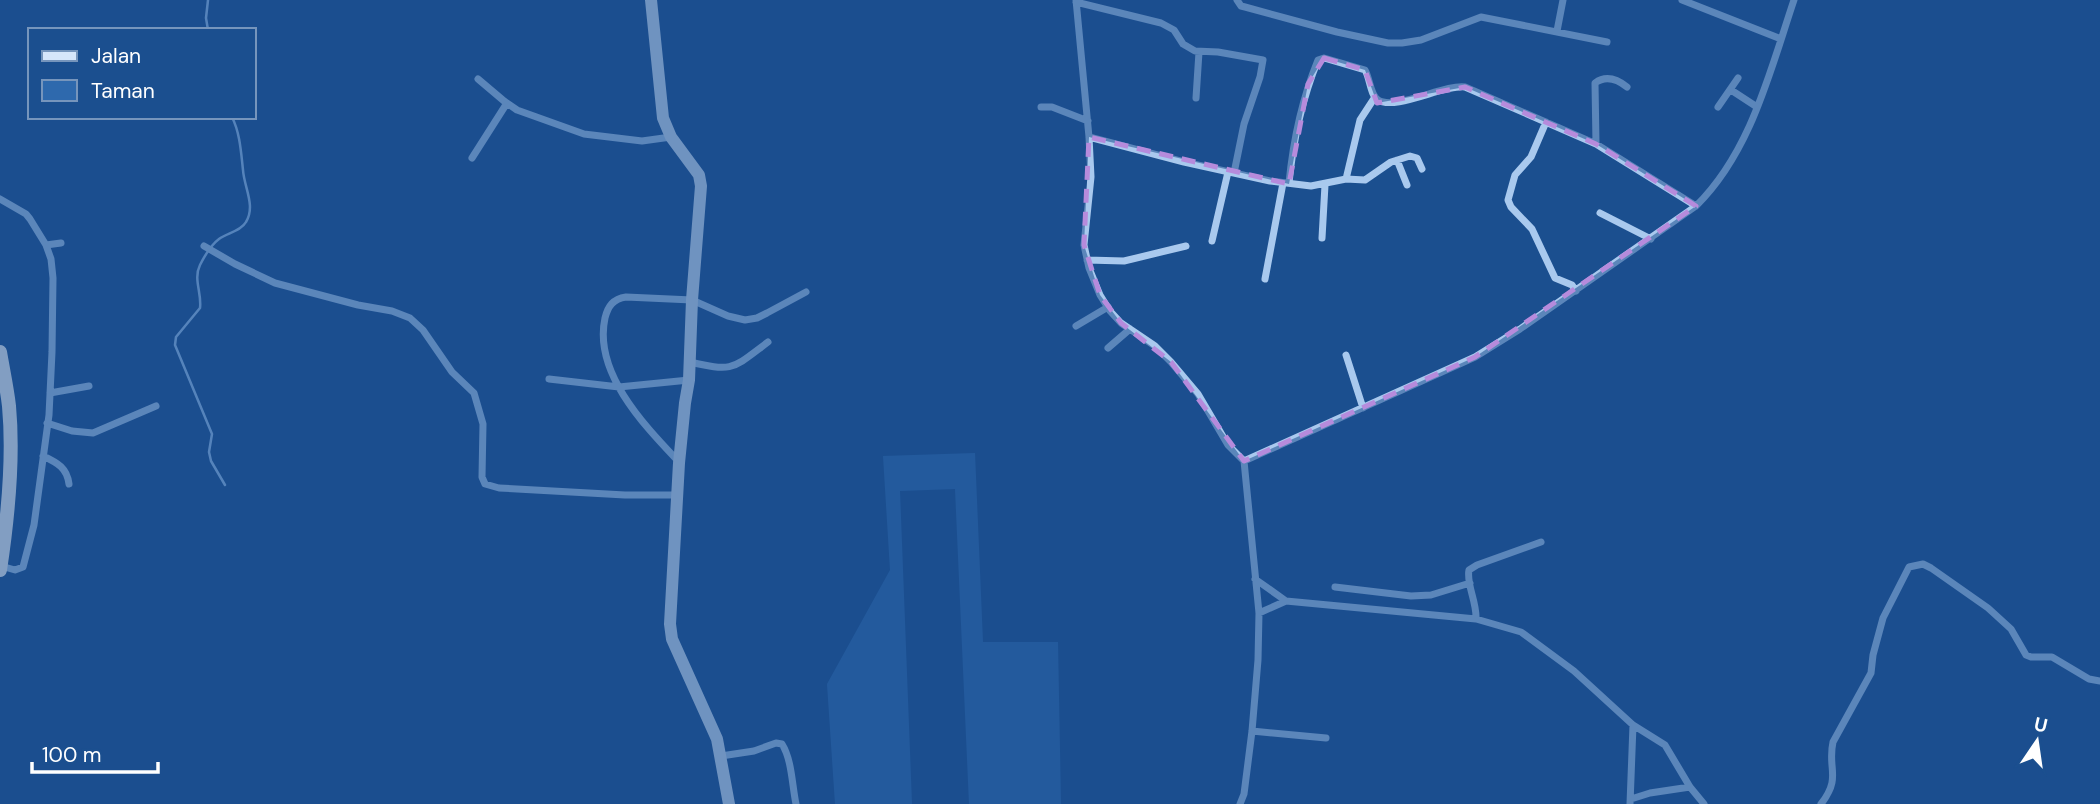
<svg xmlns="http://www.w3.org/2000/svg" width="2100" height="804" viewBox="0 0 2100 804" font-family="'DM Sans',sans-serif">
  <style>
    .green { fill: #2e69ad }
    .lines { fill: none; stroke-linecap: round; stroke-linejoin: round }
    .stream { stroke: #9cc4f0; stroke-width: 2.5 }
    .street { stroke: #a9c9ee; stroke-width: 7 }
    .secondary { stroke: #d6e6fa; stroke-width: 12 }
    .highway { stroke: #fff; stroke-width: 14 }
    .marked { fill: none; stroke: #b68bdc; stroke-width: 5; stroke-dasharray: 14 9; stroke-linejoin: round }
  </style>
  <rect width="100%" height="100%" fill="#1b4f8f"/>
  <path class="green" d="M975,453L983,642H1058L1061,804H969L955,489L900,491L912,804H835L827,684L890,570L883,456Z"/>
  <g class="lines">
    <path class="stream" d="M208,0L206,18L208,30
      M225,485L211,461L209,452L212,434L175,345L176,337L200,308C202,293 193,279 200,265C204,257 211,245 219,239C227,233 241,231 246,222C256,206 244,187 243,170C241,152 240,133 232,117"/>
    <path class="street" d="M1076,0L1089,137L1091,177L1084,245L1089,268L1100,295L1110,311L1121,323L1155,346L1171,362L1198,394L1228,445L1244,461L1475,357L1520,329L1696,206C1751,152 1770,71 1794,0
      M1237,0L1241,6L1245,7L1337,32L1388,43H1402L1421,40L1481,17L1607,42
      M1682,0L1781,39
      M1076,2L1161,23L1174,30L1183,44L1195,51L1218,52L1263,60L1260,77L1244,124L1234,173
      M1557,31L1563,0
      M478,79L504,101L517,110L584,134L642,141L671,137
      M1731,90L1757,107
      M1196,98L1199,52
      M1041,107H1052L1088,121
      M1718,107L1738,78
      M1546,122L1531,157L1515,175L1508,200L1511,207L1532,229L1555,278L1572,285L1576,291
      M1089,137L1184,162L1270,181L1311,186L1346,179L1365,180L1391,162L1410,156L1417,158L1422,169
      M1596,144L1595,83C1606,75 1617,79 1627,87
      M472,158L507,103
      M1397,160L1407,185
      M1346,179L1360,120L1375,97
      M1289,183C1293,142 1302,99 1318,60L1324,58L1365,70C1370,78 1370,95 1378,100C1395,111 1445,84 1465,87L1596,144L1696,206
      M0,199L26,214L30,219L46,245L51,259L53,278L52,352L49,415L34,525L23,567L15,570L1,566
      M1600,213L1651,239
      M1322,238L1325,185
      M1212,241L1228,172
      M46,245L61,243
      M204,246L235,264L275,283L358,305L392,311L410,318L423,330L452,372L474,393L483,424L482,477L485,484L499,488L625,495H678
      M1087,260L1124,261L1186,246
      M1265,279L1283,183
      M1076,326L1108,307
      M1108,348L1130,329
      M1346,355L1363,408
      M690,362C734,372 732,369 768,342
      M549,379L619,387L689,380
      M50,393L89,386
      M47,423L72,431L93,433L156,406
      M43,456C58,463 67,468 69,484
      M679,462C645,426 593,373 605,318C608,306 613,299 626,297L692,300L728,316L745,320L757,318L767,313L806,292
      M1255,579L1286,601
      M1335,587L1411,596L1431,595L1470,583
      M1259,613L1286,601L1476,619L1521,632L1574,671L1633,725L1665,745L1690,787L1704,804
      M1476,619C1477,602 1466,584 1469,570L1477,565L1541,542
      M1252,731L1326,738
      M721,756L754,751L776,743L782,744C792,760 792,785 796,804
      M1631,799L1650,793L1690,787
      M1240,804L1244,794L1252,731L1258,660L1259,613L1244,461
      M1630,804L1633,725
      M1821,804C1842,777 1827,769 1833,742L1871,673L1873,655L1883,618L1909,567L1923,564L1931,568L1988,608L2011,629L2026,655L2031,657H2052L2089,679L2100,681"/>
    <path class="secondary" d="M651,0L663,118L671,137L699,175L701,186L692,300L689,380L685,403L679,463L670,624L672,639L717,739L729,804"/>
    <path class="highway" d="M0,352C3,370 7,388 9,406C14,460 8,517 0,570"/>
  </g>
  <path d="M0 0H2100V804H0ZM1324,58L1365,70L1377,103L1465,87L1596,144L1696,206L1475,357L1244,461L1171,362L1121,323L1100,295L1084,245L1089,137L1289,184L1308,84Z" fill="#1b4f8f" fill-opacity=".55" fill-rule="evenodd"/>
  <path class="marked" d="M1324,58L1365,70L1377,103L1465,87L1596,144L1696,206L1475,357L1244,461L1171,362L1121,323L1100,295L1084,245L1089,137L1289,184L1308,84Z"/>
  <rect x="28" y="28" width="228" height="91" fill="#1b4f8f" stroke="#7695bc" stroke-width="2"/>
  <rect x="42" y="51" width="35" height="10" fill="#d6e6fa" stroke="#7695bc" stroke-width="2"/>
  <text x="91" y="63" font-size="21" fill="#ffffff">Jalan</text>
  <rect x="42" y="80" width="35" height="21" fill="#2e69ad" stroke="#7695bc" stroke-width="2"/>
  <text x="91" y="98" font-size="21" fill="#ffffff">Taman</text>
  <g transform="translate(2037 741) rotate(13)" stroke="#1b4f8f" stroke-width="5" paint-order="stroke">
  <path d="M0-5L12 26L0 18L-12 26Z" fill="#ffffff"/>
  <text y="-10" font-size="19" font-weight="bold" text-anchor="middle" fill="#ffffff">U</text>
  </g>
  <path d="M32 762v10h126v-10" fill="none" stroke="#ffffff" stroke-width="3.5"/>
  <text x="42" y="762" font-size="21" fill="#ffffff" stroke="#1b4f8f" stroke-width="5" paint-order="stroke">100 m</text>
</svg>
